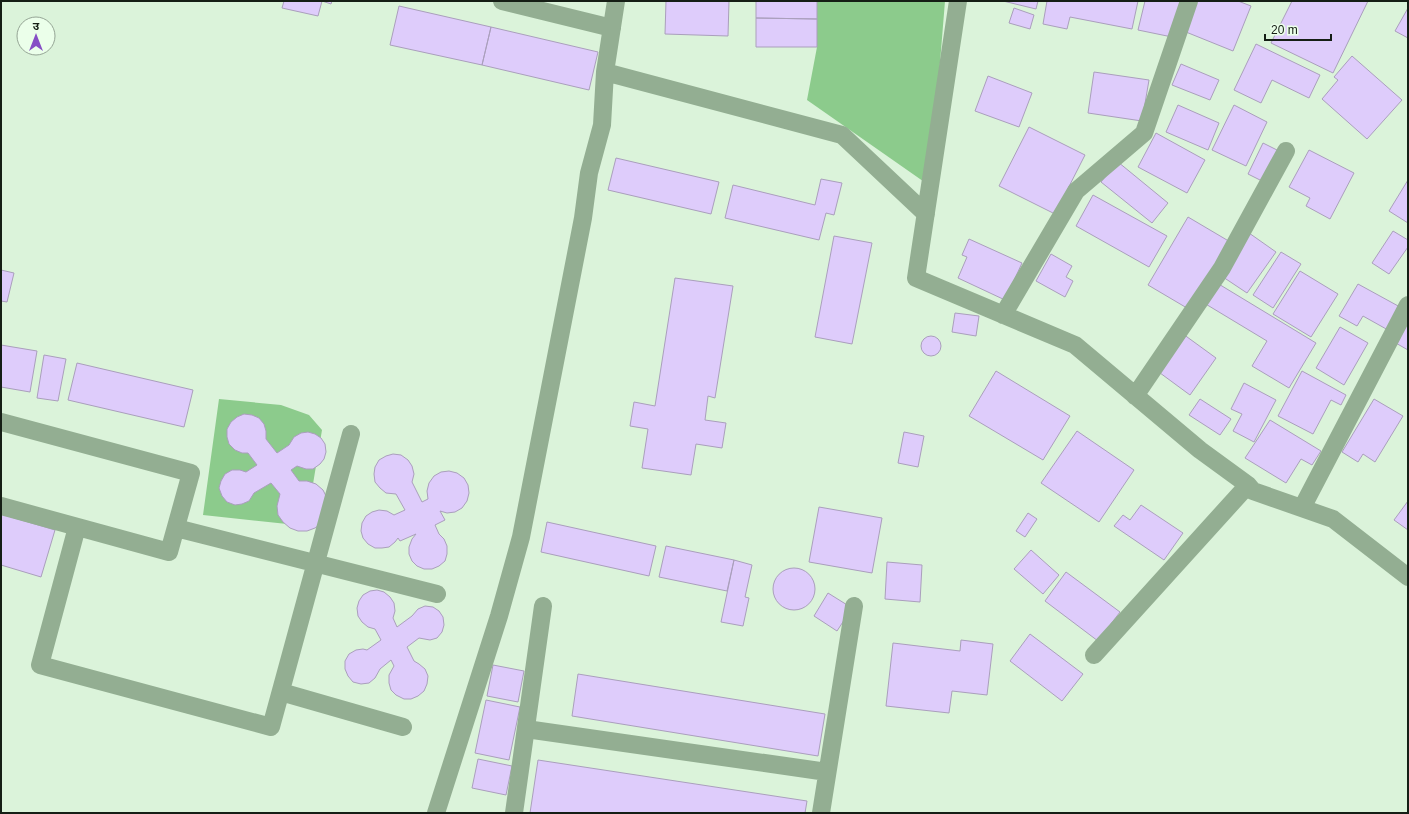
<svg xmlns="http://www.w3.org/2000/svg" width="1409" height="814" viewBox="0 0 1409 814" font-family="Arial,'Noto Sans Devanagari',sans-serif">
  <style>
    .forest { fill: #8ccb8c }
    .building { fill: #deccfb; stroke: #aa9fbc }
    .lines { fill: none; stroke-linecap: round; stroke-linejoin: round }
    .minor { stroke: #93ae92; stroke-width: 18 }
  </style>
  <rect width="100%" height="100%" fill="#dbf3da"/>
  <path class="forest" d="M817,1H945L930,186L807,100L817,47Z
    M219,399L281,405L309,415L322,430L306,526L203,515Z"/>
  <path class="building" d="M284,1H332L331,4L322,1L318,16L282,8Z
    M666,1H729L728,36L665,34Z
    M756,1H817V19L756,18Z
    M1003,1H1038L1036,9Z
    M1047,1H1138L1132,29L1070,17L1067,29L1043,24Z
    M1145,1H1181L1172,37L1138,30Z
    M1192,1H1238L1251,6L1233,51L1181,30Z
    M1292,1H1368L1333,73L1271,43Z
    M399,6L491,27L482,65L390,45Z
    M1014,8L1034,15L1030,29L1009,23Z
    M1408,8V38L1395,31Z
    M756,18L817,19V47H756Z
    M491,27L598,52L589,90L482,65Z
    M1256,44L1320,75L1309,98L1272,80L1261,103L1234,90Z
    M1352,56L1402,100L1367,139L1322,99L1338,80L1334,77Z
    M1181,64L1219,80L1210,100L1172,85Z
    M1094,72L1149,80L1142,121L1088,113Z
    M988,76L1032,93L1019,127L975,111Z
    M1178,105L1219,123L1208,150L1166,132Z
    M1234,105L1267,122L1246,166L1212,150Z
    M1029,127L1085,155L1055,214L999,186Z
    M1156,133L1205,160L1187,193L1138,167Z
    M1263,143L1283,153L1268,184L1248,174Z
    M1309,150L1354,173L1330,219L1306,206L1310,198L1289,187Z
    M616,158L719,182L711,214L608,190Z
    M1118,162L1168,203L1152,223L1101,182Z
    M821,179L842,183L834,215L826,213L819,240L725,218L733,185L815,205Z
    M1408,180V223L1389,211Z
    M1093,195L1167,236L1149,267L1076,226Z
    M1188,217L1232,243L1192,311L1148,285Z
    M1393,231L1408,240V247L1389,274L1372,263Z
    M1249,233L1276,252L1247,293L1220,275Z
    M834,236L872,243L852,344L815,337Z
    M969,239L1022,263L1005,300L958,278L967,257L962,255Z
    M1281,252L1301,264L1273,308L1253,295Z
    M1051,254L1072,266L1066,277L1073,281L1065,297L1036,281Z
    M1,270L14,273L7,302L1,301Z
    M1300,271L1338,294L1311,337L1273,314Z
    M675,278L733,286L715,398L708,396L705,420L726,423L722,448L696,444L691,475L642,468L648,429L630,426L634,402L655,406Z
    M1217,283L1316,343L1289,388L1252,366L1267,341L1204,303Z
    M1358,284L1400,307L1388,330L1363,316L1357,326L1339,316Z
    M955,313L979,316L976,336L952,332Z
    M1408,318V350L1394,342Z
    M1340,327L1368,343L1344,385L1316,368Z
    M1183,334L1216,358L1190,395L1156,370Z
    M921 346a10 10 0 1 1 20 0a10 10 0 1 1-20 0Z
    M1,345L37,351L30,392L1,387Z
    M44,355L66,359L58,401L37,398Z
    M77,363L193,390L184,427L68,400Z
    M996,371L1070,416L1043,460L969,416Z
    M1302,371L1346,395L1341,405L1331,400L1313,434L1278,416Z
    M1244,383L1276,400L1254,442L1233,431L1242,414L1231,409Z
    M1200,399L1231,419L1220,435L1189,415Z
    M1374,399L1403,416L1375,462L1363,454L1358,462L1342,452Z
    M244,414L252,415L259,418L264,424L266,431V439L277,453L289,445L294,437L301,433L308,432L315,434L321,438L325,444L326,452L324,459L320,464L313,469H306L297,466L291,470L299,481H307L316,484L323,490L327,498L322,523L315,528L307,531H298L290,528L283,522L278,515L277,506L280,494L271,483L254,493L249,501L242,504L235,505L227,502L222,496L219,488L221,481L225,474L232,470H240L246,472L257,465L248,453H242L235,450L229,444L227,437V429L231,422L237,417Z
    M1270,420L1321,451L1312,465L1301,459L1286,483L1245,458Z
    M1077,431L1134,470L1099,522L1041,483Z
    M904,432L924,436L918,467L898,463Z
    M393,454L401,455L408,460L412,466L414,474L412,482L422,502L428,499L427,491L429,483L434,476L441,472L449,471L457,473L464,478L468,485L469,493L467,501L462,508L455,512L447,513L440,511L445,520L435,525L439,534L444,539L447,546V554L445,561L439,566L432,569H424L417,566L412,561L409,554V547L412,539L416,534L400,541L398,538L395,542L389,547L382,548H375L368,544L363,538L361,531L362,523L366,516L372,512L379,510L387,511L394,515L405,510L396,494L386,493L380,488L375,482L374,474L375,467L379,460L386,456Z
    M1408,501V530L1394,520Z
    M1141,505L1183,533L1164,560L1114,526L1123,515L1130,520Z
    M819,507L882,518L872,573L809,562Z
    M1028,513L1037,519L1025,537L1016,531Z
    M1,514L55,530L41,577L1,565Z
    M547,522L656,546L649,576L541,552Z
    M666,546L734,560L727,591L659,577Z
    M1031,550L1059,575L1043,594L1014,569Z
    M734,560L752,565L745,597L749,598L743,626L721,622Z
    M887,562L922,565L920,602L885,599Z
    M773 589a21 21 0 1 1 42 0a21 21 0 1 1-42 0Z
    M1066,572L1120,612L1098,641L1045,601Z
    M377,590L384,592L390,597L394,603L395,611L393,618L397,627L412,616L418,609L425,606L433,607L439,611L443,617L444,625L442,632L437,638L430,640L419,638L407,647L414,661L419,664L425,669L428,676L427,684L424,691L418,696L411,699H404L396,695L391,690L389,683V675L394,666L391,660L380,669L375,678L369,683L361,684L353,682L348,676L345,669V661L349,654L356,650L363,649L367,650L381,640L375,629L368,627L362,622L358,616L357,608L359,601L363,595L370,591Z
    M828,593L852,608L837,631L814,616Z
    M1030,634L1083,674L1062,701L1010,661Z
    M961,640L993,644L987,695L952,691L949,713L886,706L893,643L960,651Z
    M493,665L524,671L518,702L487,696Z
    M578,674L825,714L818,756L572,716Z
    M486,700L520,707L509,760L475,753Z
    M478,759L512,766L506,795L472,788Z
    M538,760L807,801L805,813H530Z"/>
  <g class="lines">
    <path class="minor" d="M502,1L612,28
      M958,1L916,278L1075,345L1200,450L1248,485L1253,491L1333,519L1408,577
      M605,72L842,135L926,214
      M1003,315L1076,191L1144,133L1189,1
      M1135,396L1222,268L1286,151
      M1,422L191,473L169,552L1,506
      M1302,508L1408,305
      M77,527L40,665L271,727L351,434
      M176,528L437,594
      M1094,655L1248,485
      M281,692L403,727
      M526,729L827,772
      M436,813L499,616L521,537L583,218L589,173L602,125L605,72L616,1
      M514,813L543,606
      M821,813L854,606"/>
  </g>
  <rect width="1409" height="814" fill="none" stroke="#151e15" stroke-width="4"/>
  <g transform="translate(36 36)"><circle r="19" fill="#ebffea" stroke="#95a595"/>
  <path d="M0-3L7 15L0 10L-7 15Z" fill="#864ec5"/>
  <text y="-6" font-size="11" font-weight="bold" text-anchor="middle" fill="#151e15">उ</text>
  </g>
  <path d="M1265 34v6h66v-6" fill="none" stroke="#151e15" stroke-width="2"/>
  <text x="1271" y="34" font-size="12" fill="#151e15" stroke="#ebffea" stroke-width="3" paint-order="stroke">20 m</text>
</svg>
